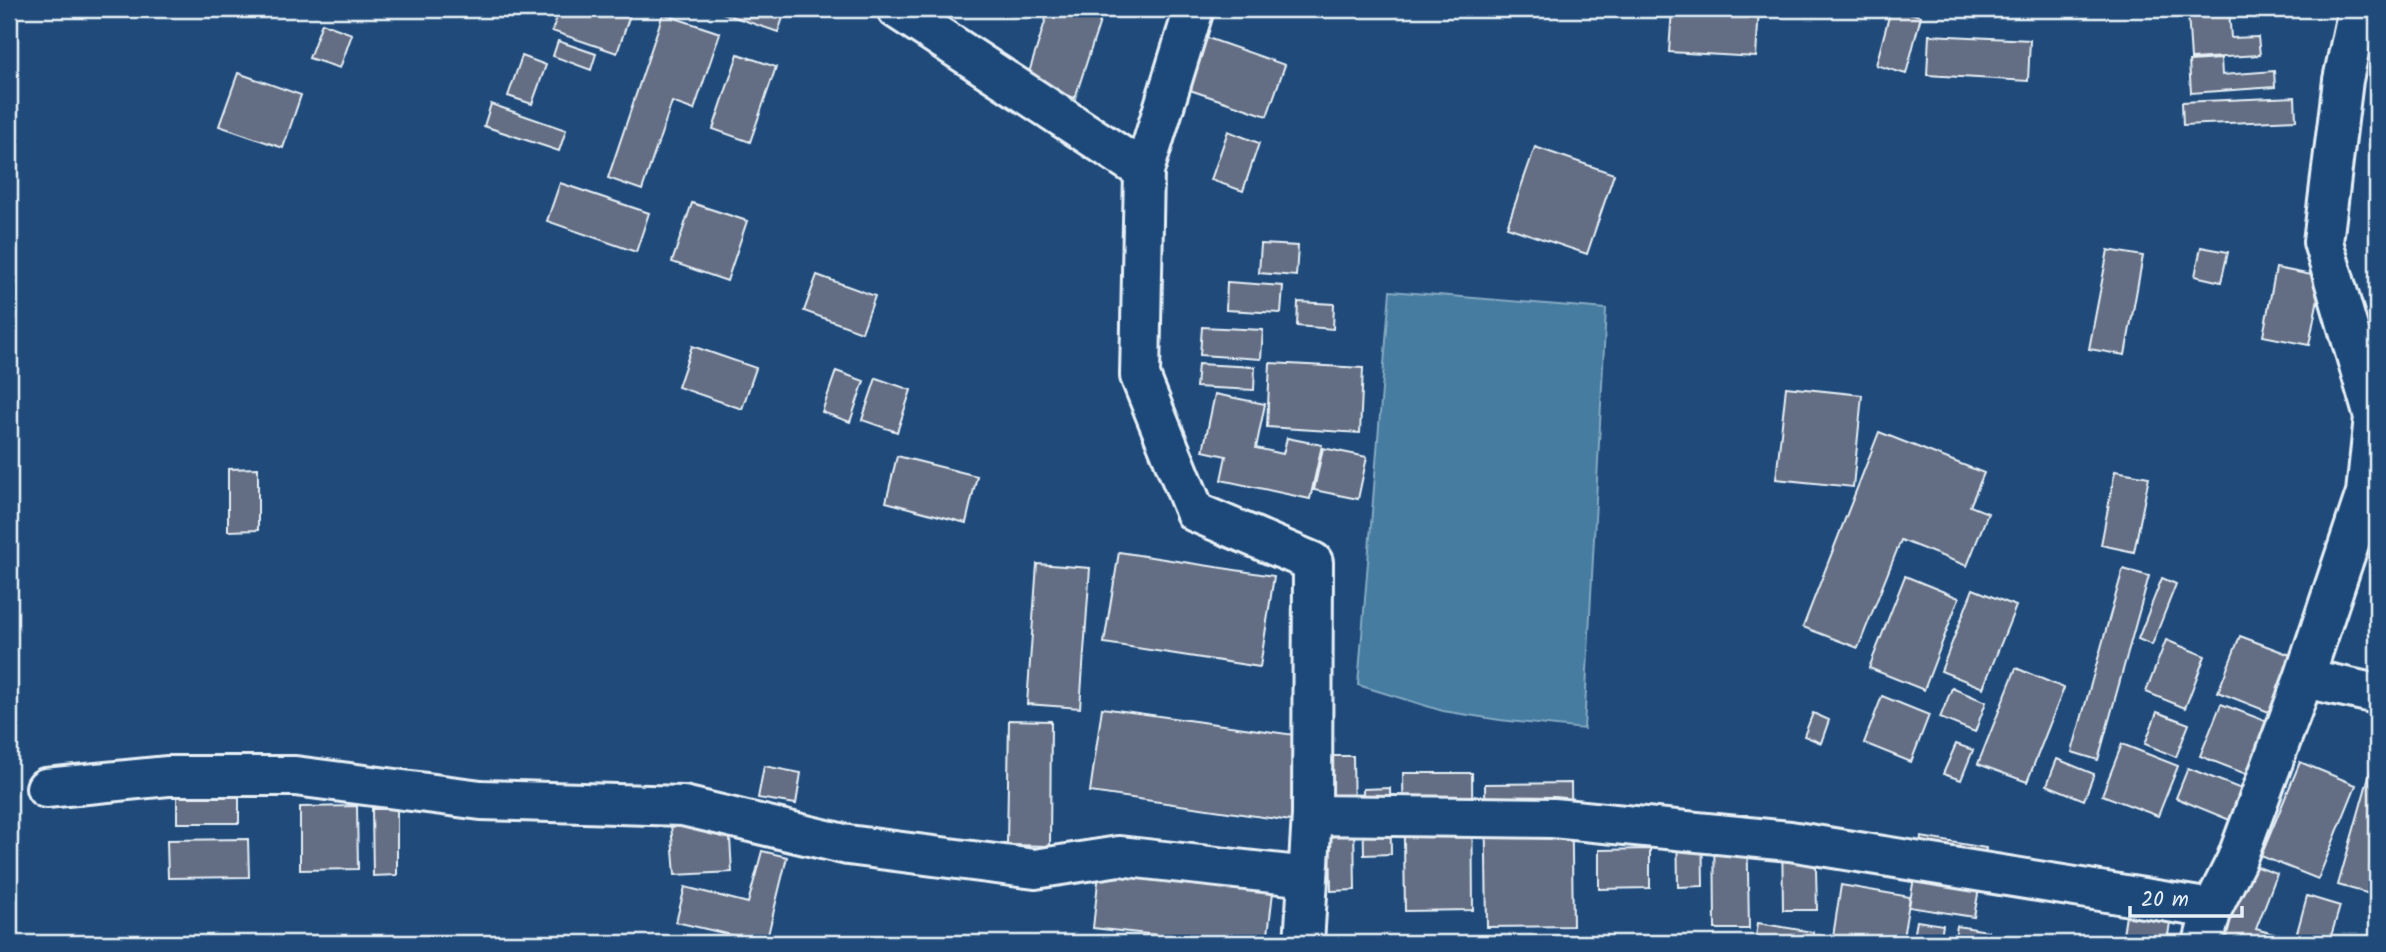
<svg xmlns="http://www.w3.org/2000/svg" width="2386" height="952" viewBox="0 0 2386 952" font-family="Kalam,sans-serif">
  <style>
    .water { fill: #447ba0; stroke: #86aac3; stroke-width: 2 }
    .building { fill: #636d83; stroke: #e8f1f8; stroke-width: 2 }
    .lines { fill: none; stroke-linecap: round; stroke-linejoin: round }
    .minor-casing { stroke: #e8f1f8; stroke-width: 44 }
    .minor { stroke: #1f4a7a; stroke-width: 38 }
  </style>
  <rect width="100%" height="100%" fill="#1f4a7a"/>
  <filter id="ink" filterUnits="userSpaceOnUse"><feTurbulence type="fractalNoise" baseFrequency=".0143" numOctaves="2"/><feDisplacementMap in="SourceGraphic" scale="14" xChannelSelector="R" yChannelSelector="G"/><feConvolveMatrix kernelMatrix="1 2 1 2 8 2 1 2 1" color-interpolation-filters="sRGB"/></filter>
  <g filter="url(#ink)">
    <path class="water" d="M1390,291L1606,309L1584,729L1500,720L1443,711L1358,685Z"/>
    <path class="building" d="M560,9H632L617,53L552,31Z
      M711,9H786L778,32Z
      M1049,9H1104L1075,98L1026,82Z
      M1672,9H1759L1756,57L1669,52Z
      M1891,9L1921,16L1906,74L1876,65Z
      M2229,10L2231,38L2258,37L2260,55L2191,59L2188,12Z
      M663,14L720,33L694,110L672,102L642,190L608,178Z
      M322,23L352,34L340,68L309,58Z
      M1929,35L2030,40L2028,81L1927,75Z
      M1202,36L1285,65L1267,116L1184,88Z
      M558,41L596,54L591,70L553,56Z
      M738,54L776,67L750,142L713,129Z
      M522,56L546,65L532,104L508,96Z
      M2221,59L2222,75L2274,71L2275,87L2191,93L2189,61Z
      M238,73L301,95L283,148L219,126Z
      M2295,97L2296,120L2183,125L2182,102Z
      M491,104L566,130L559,151L484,126Z
      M1228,131L1259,143L1243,191L1211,180Z
      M1535,147L1614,174L1587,254L1507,227Z
      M560,183L649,213L636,252L547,221Z
      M692,203L747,221L727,281L672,262Z
      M1261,244L1298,246L1296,276L1259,273Z
      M2201,247L2228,252L2221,282L2195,276Z
      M2108,250L2143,256L2125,355L2089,349Z
      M2276,268L2322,277L2309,345L2263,336Z
      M817,275L875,296L862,332L804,311Z
      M1227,282L1283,286L1281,313L1226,310Z
      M1298,302L1334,304L1333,329L1297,326Z
      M1202,327L1263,330L1261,359L1200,355Z
      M692,346L756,368L742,409L678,387Z
      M1270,363L1363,368L1360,433L1267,427Z
      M1198,364L1255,367L1254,390L1196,387Z
      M836,371L864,381L850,422L822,412Z
      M876,378L911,390L897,432L862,420Z
      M1786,387L1862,395L1853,487L1776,479Z
      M1215,394L1265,404L1256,448L1283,454L1287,438L1322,445L1310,499L1221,480L1226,456L1203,451Z
      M1879,432L1984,473L1970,506L1988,513L1967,566L1901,540L1858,648L1803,627Z
      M1323,448L1367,457L1358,499L1314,490Z
      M897,456L977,476L966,523L886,502Z
      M258,468V530L228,531V469Z
      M2115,471L2149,477L2134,552L2101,545Z
      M1119,552L1274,576L1260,667L1104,643Z
      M1037,564L1090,568L1080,708L1027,704Z
      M2123,569L2149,576L2098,760L2072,752Z
      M1905,576L1959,598L1924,690L1869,668Z
      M2162,578L2176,584L2152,645L2138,639Z
      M1973,589L2016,606L1983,688L1941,671Z
      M2240,636L2301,659L2279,716L2218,692Z
      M2166,640L2205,656L2185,708L2146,692Z
      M2016,668L2064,688L2027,782L1978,764Z
      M1952,688L1986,702L1975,732L1940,718Z
      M1882,696L1929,715L1911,762L1864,743Z
      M2221,704L2276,725L2256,778L2200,756Z
      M1102,708L1302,736L1291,821L1090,792Z
      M2157,712L2189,724L2176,757L2145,744Z
      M1813,713L1829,720L1821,743L1804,736Z
      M1009,720L1051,721L1050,846L1007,845Z
      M1956,744L1973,750L1961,780L1943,774Z
      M2122,744L2178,766L2158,816L2102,795Z
      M1329,756H1353L1355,890L1331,891Z
      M2057,759L2094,774L2084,800L2047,785Z
      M2300,762L2356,785L2318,879L2261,856Z
      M2373,762L2377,763V896L2338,885Z
      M764,766L801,773L796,804L758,798Z
      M2188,768L2244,790L2232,821L2176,798Z
      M1403,773H1472L1473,910L1405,911Z
      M1571,783L1573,926L1487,927L1485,784Z
      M1390,788L1391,854L1364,855L1363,789Z
      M239,792V823H177V793Z
      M357,806L358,869L300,870V807Z
      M372,809H397V875L373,876Z
      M1714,815H1747L1749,929H1715Z
      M1677,816H1702L1703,886L1678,887Z
      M729,821L732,872L675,875L671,824Z
      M1782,829H1815L1817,910H1783Z
      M1921,837L1986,848L1974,917L1909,907Z
      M248,839L249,877L168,878L167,840Z
      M1650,849V888L1599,889V850Z
      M762,851L787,857L766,943L676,922L685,887L748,903Z
      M2247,863L2277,874L2256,929L2295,940L2307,896L2340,906L2329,943H2210Z
      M1099,873L1273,892L1267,943H1230L1093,928Z
      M1841,885L1910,897L1902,943H1832Z
      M2130,889L2174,896L2167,942L2123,935Z
      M1917,921L1943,925L1940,943H1913Z
      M1758,923L1813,932L1812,943H1755Z
      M1957,926L1988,931L1986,943H1954Z"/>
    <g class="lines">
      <g class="minor-casing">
        <path id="minor" d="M897,9L1144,171L1140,376L1195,512L1313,562L1312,815L1304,943
          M1144,171L1194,9
          M2304,678L2366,493L2374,417L2323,242L2343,80L2358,9
          M46,788L168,776H295L481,800L683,806L848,845L1035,869L1119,856L1308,877
          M1312,815L1553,818L1790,841L2212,909
          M2203,943L2212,909L2236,861L2304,678L2377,694"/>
      </g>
      <use href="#minor" class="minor"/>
    </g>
  </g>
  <rect width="2386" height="952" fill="none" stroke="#1f4a7a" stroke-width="35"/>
  <rect x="18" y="18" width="2351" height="917" fill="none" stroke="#e8f1f8" stroke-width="2.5" filter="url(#ink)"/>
  <path d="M2130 906v10h112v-10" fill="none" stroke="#e8f1f8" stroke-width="3.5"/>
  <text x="2141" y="906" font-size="21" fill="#e8f1f8" stroke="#1f4a7a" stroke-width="5" paint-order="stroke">20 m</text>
</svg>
